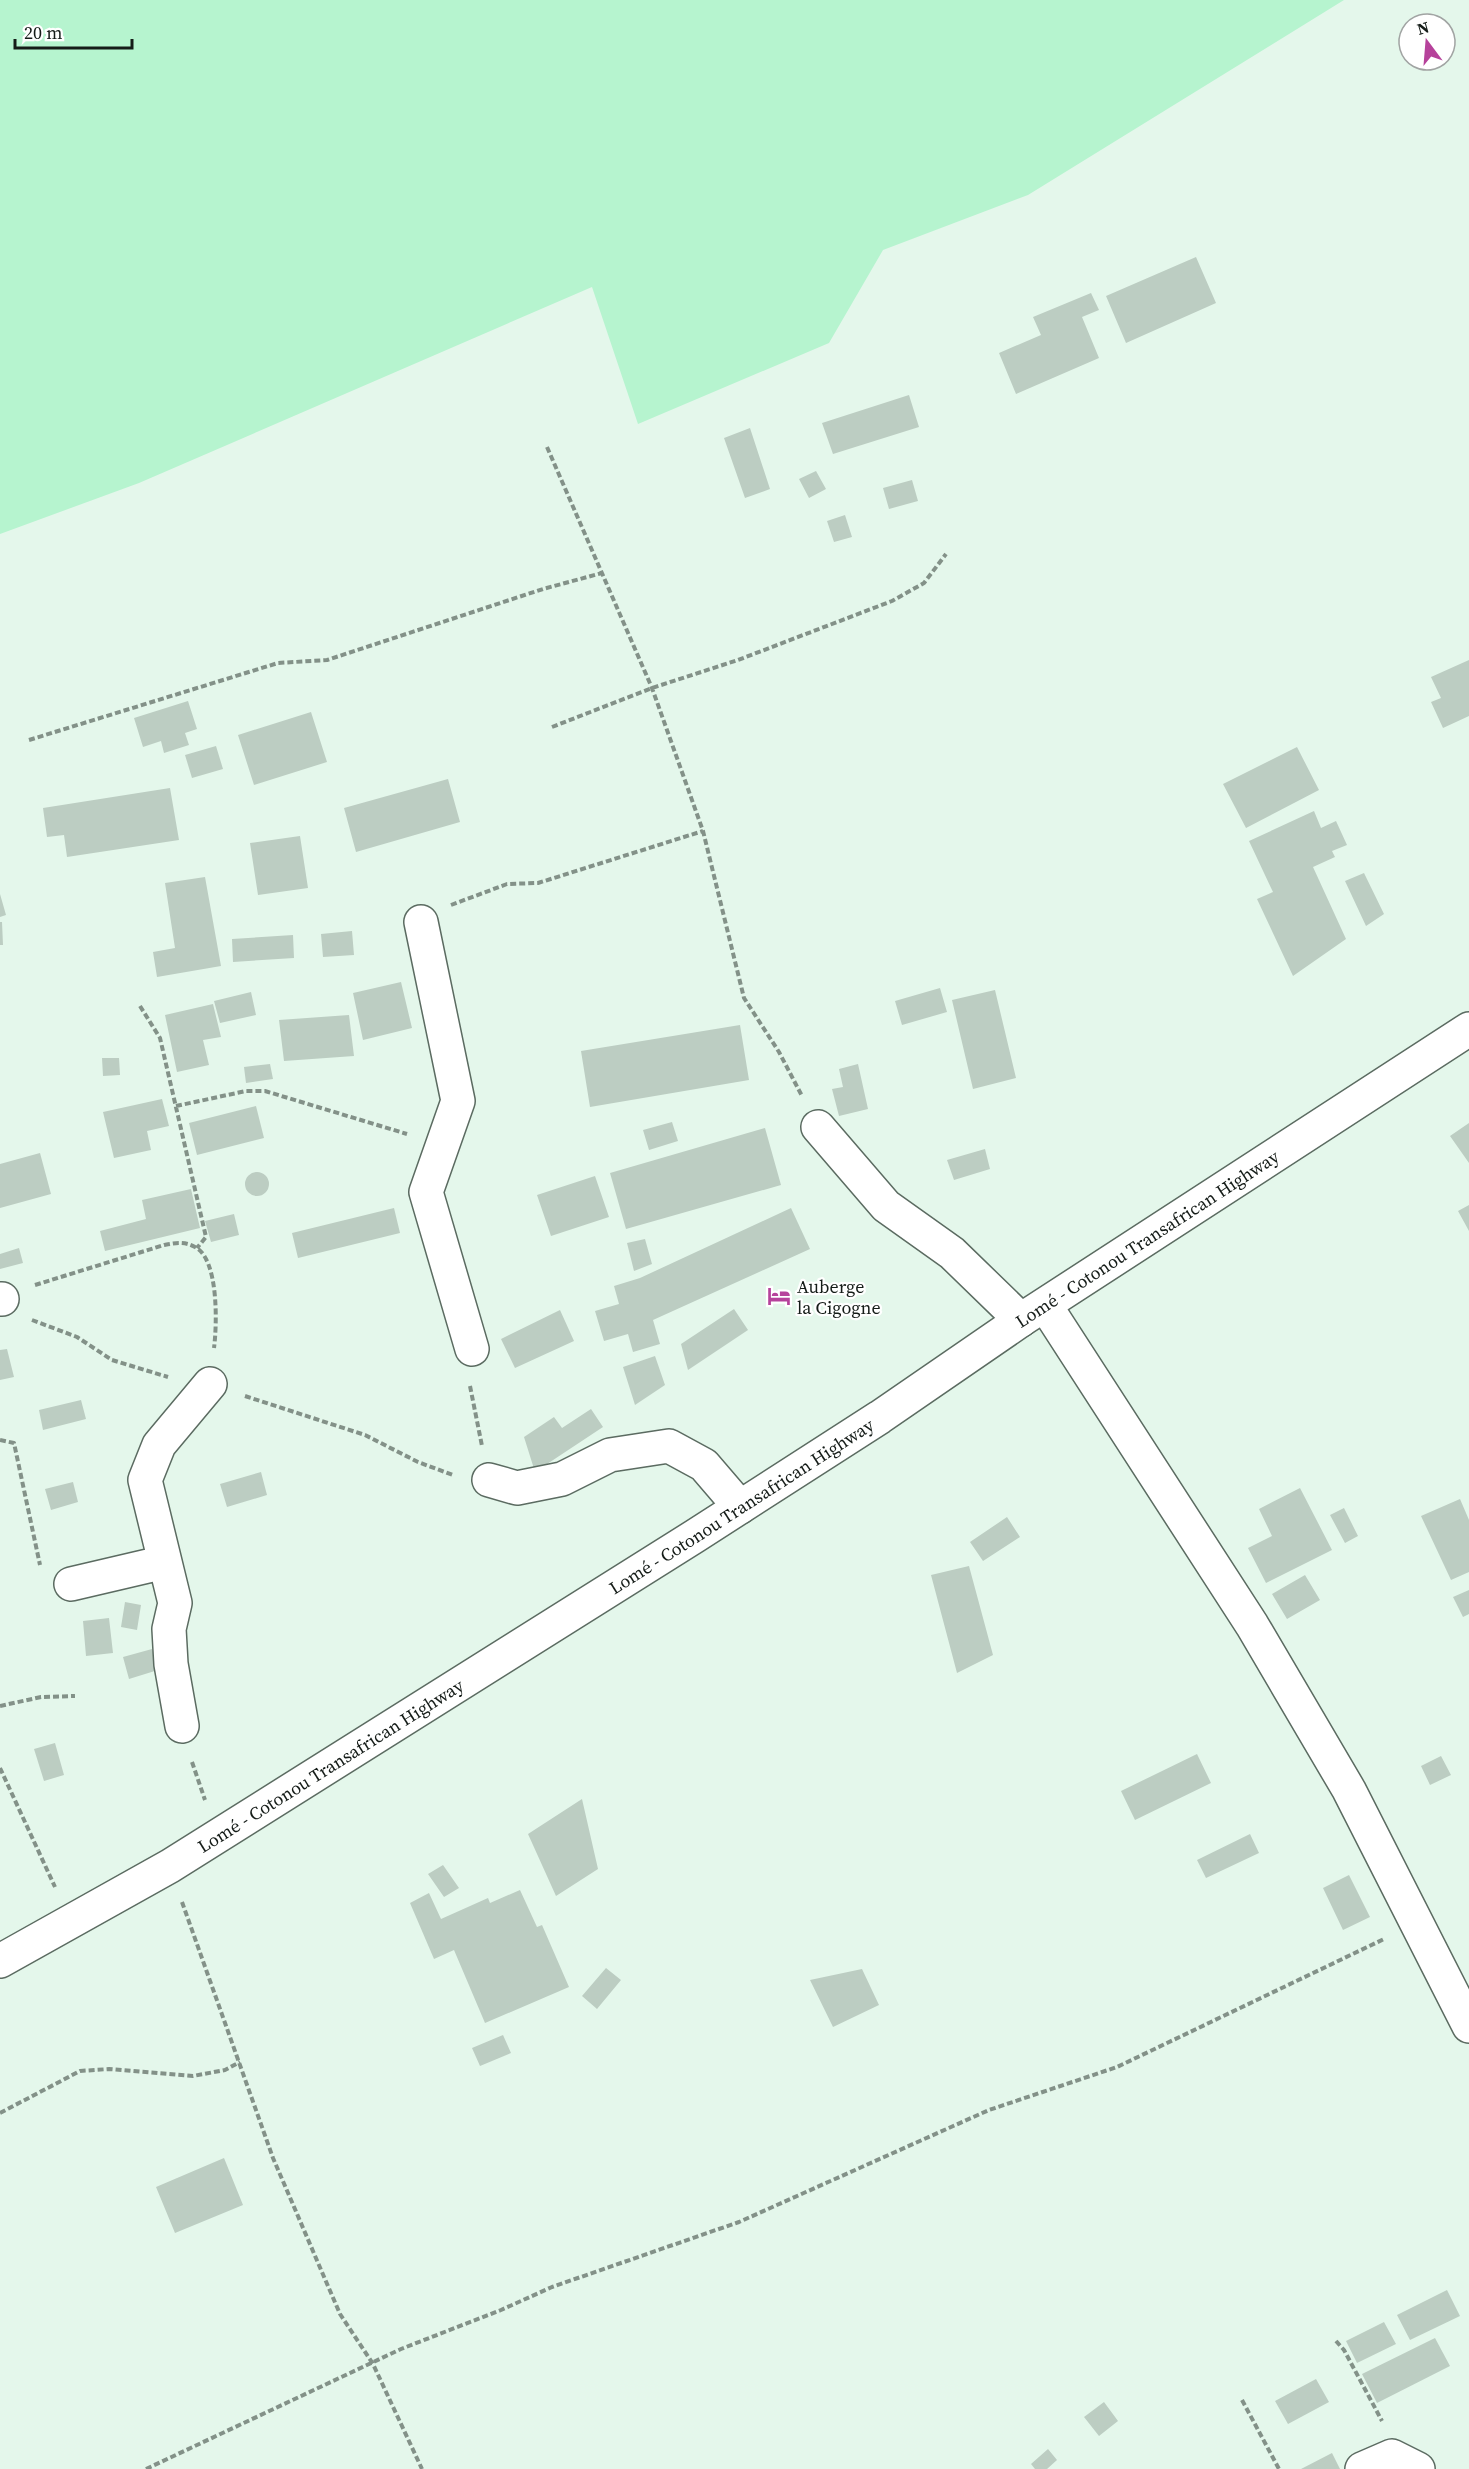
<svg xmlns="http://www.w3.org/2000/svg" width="1469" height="2469" viewBox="0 0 1469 2469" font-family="'Source Serif 4',serif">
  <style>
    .green { fill: #b6f4cf }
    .building { fill: #bccdc2 }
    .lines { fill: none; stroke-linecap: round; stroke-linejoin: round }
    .minor-casing { stroke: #5b6b61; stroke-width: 36 }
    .highway-casing { stroke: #5b6b61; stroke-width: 36 }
    .path { stroke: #839188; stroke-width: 4; stroke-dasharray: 6 3; stroke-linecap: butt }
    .minor { stroke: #fff; stroke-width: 33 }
    .highway { stroke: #fff; stroke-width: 33 }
    .labels { text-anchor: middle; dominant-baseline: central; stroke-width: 4.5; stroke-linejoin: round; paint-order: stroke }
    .street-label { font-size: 18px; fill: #151c18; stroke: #fff }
    .poi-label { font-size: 18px; fill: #151c18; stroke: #fff; text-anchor: start }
  </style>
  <rect width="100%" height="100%" fill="#e4f7eb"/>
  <path class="green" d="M0,0H1344L1028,195L883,250L829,343L638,424L592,287L139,483L0,534Z"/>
  <path class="building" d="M1196,257L1216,303L1126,343L1106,296Z
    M1091,293L1099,310L1082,317L1099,358L1016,394L999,353L1041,335L1033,317Z
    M909,395L919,427L833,454L822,423Z
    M750,428L770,489L745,498L724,438Z
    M816,471L826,489L809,498L799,479Z
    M912,480L918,501L889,509L883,488Z
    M845,515L852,537L834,542L827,521Z
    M1469,660V716L1443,728L1431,702L1441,698L1431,677Z
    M188,701L197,729L185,733L189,745L164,753L161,741L143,747L134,718Z
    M311,712L327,762L254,785L238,735Z
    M216,746L223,769L192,778L185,755Z
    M1297,747L1319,790L1246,828L1223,784Z
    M448,779L460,822L356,852L344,808Z
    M170,788L179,840L67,857L64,835L47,837L43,808Z
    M1314,811L1321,828L1336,821L1347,845L1332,851L1335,857L1313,867L1346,939L1293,976L1257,899L1273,892L1249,841Z
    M300,836L308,888L258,895L250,843Z
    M1364,873L1384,914L1366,926L1345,881Z
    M205,877L221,966L157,977L153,952L175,948L165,883Z
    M0,894L6,915L0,917Z
    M0,922H2L3,945H0Z
    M352,931L354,955L323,957L321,934Z
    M293,935L294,958L233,962L232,939Z
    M401,982L412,1028L363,1040L353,993Z
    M940,988L947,1012L902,1025L895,1001Z
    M995,990L1016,1078L973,1089L952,1000Z
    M251,992L256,1015L220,1023L214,1001Z
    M213,1004L221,1037L203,1040L209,1065L177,1072L165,1015Z
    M349,1015L354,1056L284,1061L279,1020Z
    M740,1025L749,1080L590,1107L581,1051Z
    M102,1058H119L120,1075L103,1076Z
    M270,1064L273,1079L246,1083L244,1067Z
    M858,1064L868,1109L839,1116L832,1089L843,1087L839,1069Z
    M162,1099L169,1126L147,1131L151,1150L114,1158L103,1112Z
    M256,1106L264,1138L197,1155L189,1123Z
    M672,1122L678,1141L649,1150L643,1130Z
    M1469,1123V1163L1450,1136Z
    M765,1128L781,1185L626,1229L610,1173Z
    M985,1149L990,1169L954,1180L947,1160Z
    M40,1153L51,1194L0,1208V1164Z
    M245 1184a12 12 0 1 1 24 0a12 12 0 1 1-24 0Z
    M595,1176L609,1217L551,1236L537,1195Z
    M191,1189L200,1228L105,1251L100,1231L146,1219L142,1200Z
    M1469,1205V1231L1458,1211Z
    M394,1208L400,1233L298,1258L292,1233Z
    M791,1208L810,1249L653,1320L660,1344L633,1352L628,1334L604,1341L595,1311L619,1304L614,1286L640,1278Z
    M234,1214L239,1235L211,1242L205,1221Z
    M645,1239L652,1264L634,1271L627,1243Z
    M19,1248L23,1263L0,1269V1254Z
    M734,1309L748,1330L688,1370L681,1344Z
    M560,1310L574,1341L515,1368L501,1339Z
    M7,1349L14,1377L0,1380V1350Z
    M655,1356L665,1385L635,1405L623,1367Z
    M81,1400L86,1419L43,1430L39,1410Z
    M591,1409L603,1427L535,1472L524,1437L554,1417L562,1428Z
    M261,1472L267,1495L227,1507L220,1484Z
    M73,1482L78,1502L51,1510L45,1489Z
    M1300,1488L1332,1550L1266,1583L1248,1548L1272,1536L1259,1509Z
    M1460,1499L1469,1520V1572L1451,1580L1421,1516Z
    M1344,1508L1358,1536L1345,1543L1330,1515Z
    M1007,1517L1020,1537L983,1561L970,1542Z
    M969,1566L993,1655L957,1673L931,1575Z
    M1305,1575L1320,1600L1287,1619L1272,1594Z
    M1469,1590V1614L1463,1617L1453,1597Z
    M125,1602L141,1605L137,1630L121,1627Z
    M109,1618L113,1653L86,1656L83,1621Z
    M152,1649L158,1670L129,1679L123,1657Z
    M55,1743L64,1775L44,1781L34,1749Z
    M1197,1754L1211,1783L1135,1820L1121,1791Z
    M1441,1756L1451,1775L1430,1785L1421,1766Z
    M582,1799L598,1869L556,1896L528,1834Z
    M1250,1834L1259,1853L1206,1878L1197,1860Z
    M443,1865L459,1888L444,1897L428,1874Z
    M1349,1875L1370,1917L1343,1930L1323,1888Z
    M520,1890L537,1927L542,1925L569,1987L485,2023L454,1950L434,1959L410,1903L429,1893L441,1919L488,1898L490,1903Z
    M606,1968L621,1980L597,2009L582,1996Z
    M862,1969L879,2005L833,2027L810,1980Z
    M503,2035L511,2053L480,2066L472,2048Z
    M224,2158L243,2205L175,2233L156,2187Z
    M1447,2290L1460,2316L1410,2340L1397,2315Z
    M1384,2322L1396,2344L1357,2363L1346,2341Z
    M1435,2338L1450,2366L1377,2403L1362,2374Z
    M1316,2379L1329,2402L1288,2424L1275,2401Z
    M1104,2402L1118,2421L1099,2436L1084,2417Z
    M1048,2449L1057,2460L1047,2469H1035L1031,2464Z
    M1332,2453L1340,2469H1301Z"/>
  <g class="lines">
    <g class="minor-casing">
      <path id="minor" d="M421,922L458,1101L426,1192L472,1349
        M818,1127L886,1206L952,1253L1021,1320
        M0,1299H2
        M1045,1305L1252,1625L1349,1790L1469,2026
        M489,1480L517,1488L562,1479L610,1455L669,1446L704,1465L740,1507
        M71,1584L165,1562
        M182,1726L171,1664L169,1629L175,1603L145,1480L159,1445L210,1384
        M1362,2469L1392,2456L1418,2469"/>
    </g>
    <g class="highway-casing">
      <g id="highway">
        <path id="s1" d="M0,1961L170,1866L695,1536L880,1417L1021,1320L1469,1029"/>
      </g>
    </g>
    <path class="path" d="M547,447L652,688L703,831L744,998L779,1052L802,1096
      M552,727L652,688L738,660L892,601L924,583L946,554
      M29,740L278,663L327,660L543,589L602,573
      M451,905L507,884L538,883L703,831
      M140,1006L160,1038L206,1237L197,1248
      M176,1106L246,1091H265L407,1134
      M35,1285L164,1245C175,1243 184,1241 195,1247C219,1259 217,1325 214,1348
      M32,1320L77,1337L112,1360L168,1377
      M470,1386L482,1446
      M245,1396L365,1435L418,1462L453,1475
      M0,1440L14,1443L40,1565
      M0,1706L41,1697L75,1696
      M192,1762L205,1800
      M0,1768L55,1887
      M182,1902L273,2158L340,2314L373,2364L422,2469
      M0,2113L80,2071L109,2069L193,2076L225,2070L240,2062
      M1336,2341L1344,2350L1382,2421
      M1242,2400L1279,2469
      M146,2469L401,2349L501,2310L552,2287L739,2222L989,2110L1117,2067L1384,1939"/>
    <use href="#minor" class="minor"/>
    <use href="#highway" class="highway"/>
  </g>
  <defs>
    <g id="hotel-bare" transform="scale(1.8)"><path d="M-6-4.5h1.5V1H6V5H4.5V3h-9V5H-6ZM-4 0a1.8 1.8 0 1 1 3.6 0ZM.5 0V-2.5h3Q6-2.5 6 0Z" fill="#b6429b" stroke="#fff" stroke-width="2.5" paint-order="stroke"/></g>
  </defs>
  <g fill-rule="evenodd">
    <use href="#hotel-bare" x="779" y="1296"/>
  </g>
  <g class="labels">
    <g class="street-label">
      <text stroke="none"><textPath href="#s1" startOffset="1356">Lomé - Cotonou Transafrican Highway</textPath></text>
      <text stroke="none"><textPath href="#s1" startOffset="870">Lomé - Cotonou Transafrican Highway</textPath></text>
      <text stroke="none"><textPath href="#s1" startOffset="384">Lomé - Cotonou Transafrican Highway</textPath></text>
    </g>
    <g class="poi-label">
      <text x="797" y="1286">Auberge<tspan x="797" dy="21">la Cigogne</tspan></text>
    </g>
  </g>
  <g transform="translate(1427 42) rotate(344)"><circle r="28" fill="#ffffff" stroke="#a1a4a3" stroke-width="1.5"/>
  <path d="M0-4.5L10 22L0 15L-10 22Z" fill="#b6429b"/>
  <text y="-9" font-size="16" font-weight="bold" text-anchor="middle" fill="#151c18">N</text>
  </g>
  <path d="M15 39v9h117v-9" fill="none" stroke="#151c18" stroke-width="3"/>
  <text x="24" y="39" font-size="18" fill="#151c18" stroke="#ffffff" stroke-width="4.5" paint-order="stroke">20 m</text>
</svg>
